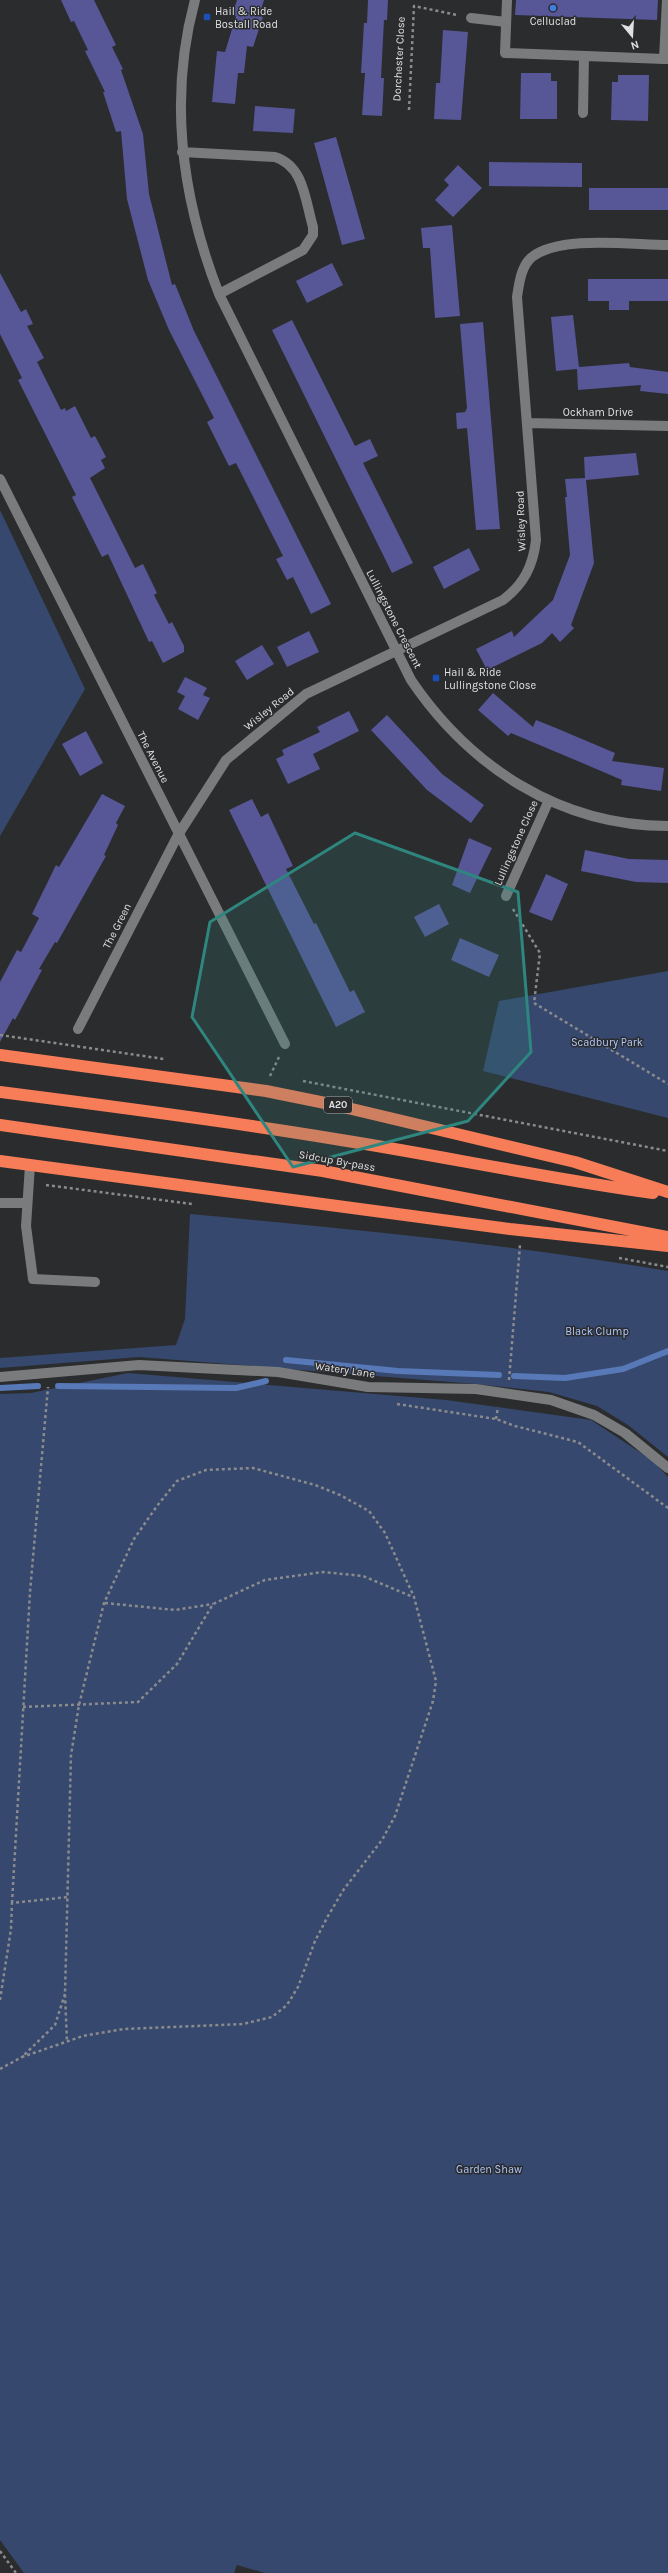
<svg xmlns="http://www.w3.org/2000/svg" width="668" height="2573" viewBox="0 0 668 2573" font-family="Karla,sans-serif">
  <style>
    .green { fill: #36486d }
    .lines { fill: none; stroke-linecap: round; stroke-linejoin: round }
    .stream { stroke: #5779b7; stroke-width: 6 }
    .building { fill: #575697 }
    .path { stroke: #8a8b8d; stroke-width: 2.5; stroke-dasharray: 3 3; stroke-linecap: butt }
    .minor { stroke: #797b7d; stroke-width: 10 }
    .highway { stroke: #f77d58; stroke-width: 12 }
    .marked { fill: #2e867f; fill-opacity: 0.2; stroke: #2e867f; stroke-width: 3; stroke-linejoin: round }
    .shop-dot { fill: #3f7fe0; stroke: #2b2c2e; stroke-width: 1.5 }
    .transit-dot { fill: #1a4fb4; stroke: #2b2c2e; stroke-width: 1.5 }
    .labels { text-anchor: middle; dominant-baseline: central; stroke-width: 3; stroke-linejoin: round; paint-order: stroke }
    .shield { fill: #2b2c2e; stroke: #aaabac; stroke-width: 1 }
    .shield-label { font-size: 10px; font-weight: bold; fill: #e0e1e2 }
    .poi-label { font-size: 11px; fill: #e0e1e2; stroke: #2b2c2e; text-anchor: start }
    .street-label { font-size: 11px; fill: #e0e1e2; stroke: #2b2c2e }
    .park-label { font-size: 11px; fill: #afc9fe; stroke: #2b2c2e }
  </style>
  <rect width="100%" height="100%" fill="#2b2c2e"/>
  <path class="green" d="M0,510L85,689L0,836Z
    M668,971V1118L483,1071L499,1001Z
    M190,1214C350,1229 510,1244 668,1271V1457L628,1425L597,1406L549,1392L476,1384L139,1357L0,1368V1358L176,1345L185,1319Z
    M128,1373L446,1400L591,1420L653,1461L668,1477V2573H265L237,2565L234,2573H24L0,2540V1394L31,1393Z"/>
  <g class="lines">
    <path class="stream" d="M286,1360L398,1371L499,1375
      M514,1376L565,1378L623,1369L668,1351
      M58,1386L236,1388L266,1381
      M0,1388L38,1386"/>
  </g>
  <path class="building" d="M61,0H94L116,45L112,47L123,69L121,70L143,134L149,194L172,285L175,284L194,331L331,604L311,614L293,577L287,580L276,559L283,556L236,463L229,466L207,422L214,418L169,330L148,280L127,199L121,131L116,132L103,92H105L85,51L88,50L74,21L71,22Z
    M237,0H264L259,16L263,17L253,47L247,46L244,73H238L235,104L212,102L217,51L225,52L236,16L232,15Z
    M368,0H388L387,20H384L381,78H384L382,116L362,115L365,73H361L364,23H367Z
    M516,0H658L657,20L515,15Z
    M443,30L468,32L461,120L434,119L436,83H440Z
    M521,73H551V81H557V119H520Z
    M618,75H649L648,121L611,120L612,82H618Z
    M255,106L295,109L293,133L253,131Z
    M336,137L365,239L342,245L314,143Z
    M489,162L582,163V187L489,186Z
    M458,165L482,188L453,217L435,200L449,185L444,180Z
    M589,188H668V210H589Z
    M452,225L460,316L435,318L430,248H423L421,228Z
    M332,263L343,285L307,303L296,281Z
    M0,273L21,312L26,309L33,324L27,326L44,358L37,362L61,410L65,408L66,411L75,406L91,438L95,436L106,457L101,460L105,468L90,478L135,568L143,564L157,593L154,595L169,624L172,622L184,646V652L163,663L152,641L149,642L108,554L102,557L72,497L76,495L18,380L22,378L0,334Z
    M588,279H668V301H629V310H609V301H588Z
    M573,315L579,367L629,363L630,367L668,372V394L640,391L641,385L578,390L577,369L556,371L551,317Z
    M292,320L355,446L370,439L378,456L363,463L413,563L392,573L272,330Z
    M483,322L500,529L476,530L467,428L457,429L456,413L465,412L467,408L460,324Z
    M636,453L639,475L586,480L594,563L571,625L574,628L560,642L552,633L542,643L487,670L476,649L512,631L514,637L553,600L570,555L565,497H567L565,479L585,478L584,457Z
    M469,548L480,570L444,589L433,567Z
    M309,631L319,652L287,667L277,647Z
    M262,645L274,664L247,680L235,661Z
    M185,677L207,688L203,695L210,698L198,720L178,709L185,696L177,692Z
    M493,693L533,727L536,720L556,728L615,753L612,761L664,768L661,791L621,785L622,780L587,765L511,733L508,736L478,710Z
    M349,711L359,731L313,754L320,769L288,784L276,759L284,755L282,750L320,732L317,727Z
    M387,715L442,774L484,805L471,823L427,790L371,730Z
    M86,731L103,763L80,776L62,744Z
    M102,794L125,806L116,823L118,825L104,855L106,856L57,943L55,942L39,969L42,970L15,1020L13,1018L0,1042V982L17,950L21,952L39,918L32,914L56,865L59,867Z
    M252,799L261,817L268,813L293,866L286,869L314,924L316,923L350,992L354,990L365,1012L336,1027L229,810Z
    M469,838L492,848L470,893L452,885Z
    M585,850L629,859L668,860V883L636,882L581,871Z
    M546,874L568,884L552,921L529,912Z
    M439,904L449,924L425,937L414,917Z
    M460,938L499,955L489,977L451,960Z"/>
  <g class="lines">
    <path class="path" d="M409,110L414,6L457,15
      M513,909L540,953L534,1003L668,1084
      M0,1035L164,1059
      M270,1076L279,1057
      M303,1081L668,1151
      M46,1185L192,1204
      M619,1258L668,1267
      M509,1380L520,1245
      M397,1404L496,1419L515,1426L578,1442L668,1508
      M496,1419L498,1407
      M105,1603L175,1610L213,1604
      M23,1707L138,1702L177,1664L213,1604L265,1580L323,1572L363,1576L413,1597
      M12,1903L30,1592L48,1387
      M65,1994L55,2025L22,2057L83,2036L124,2029L243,2024L272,2017L287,2005L298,1987L315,1941L328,1916L344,1889L382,1840L395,1816L433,1701L436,1681L414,1597L385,1533L369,1511L340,1495L315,1485L253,1468L206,1470L177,1481L157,1506L134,1539L104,1603L79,1705L71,1755L65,1994L67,2042
      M0,2000L11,1929L12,1903L68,1897
      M0,2069L22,2057
      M0,2551L16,2573"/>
    <path class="minor" d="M195,0C168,99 182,199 219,294L411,680C470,767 560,826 668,826
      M507,0L505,53L664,59
      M667,0L664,59H668
      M471,18L506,22
      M583,113L584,56
      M182,152L275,157C304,166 305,200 313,227V235L303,250L219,294
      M527,423L668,426
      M0,479L285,1044
      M506,896L549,800
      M78,1029L178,835L226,760L306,694L503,600C524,584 533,566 536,540L517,297C519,284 521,266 532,257C560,235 632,245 668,245
      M30,1165L26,1226L33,1279L95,1282
      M0,1203H26
      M0,1377L139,1365L278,1372L368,1387L476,1389L551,1400L594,1415L625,1433L668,1468"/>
    <path class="highway" d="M0,1055L266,1091L335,1105L575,1162L668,1192
      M0,1092C110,1106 220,1120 329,1138C437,1155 544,1178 653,1193
      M0,1125L323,1171L668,1237
      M0,1161L510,1229L668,1246"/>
  </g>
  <path class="marked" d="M355,833L518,892L531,1052L468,1121L293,1167L192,1017L210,922Z"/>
  <circle class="shop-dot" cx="553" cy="8" r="4"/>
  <g class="transit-dot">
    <rect x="203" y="13" width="8" height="8" rx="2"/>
    <rect x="432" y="674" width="8" height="8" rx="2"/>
  </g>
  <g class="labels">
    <rect class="shield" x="324" y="1097" width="28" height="16" rx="3"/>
    <g class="shield-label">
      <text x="338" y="1105">A20</text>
    </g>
    <g class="poi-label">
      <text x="215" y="11">Hail &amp; Ride<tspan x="215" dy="13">Bostall Road</tspan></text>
      <text x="553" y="21" text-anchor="middle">Celluclad</text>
      <text x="444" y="672">Hail &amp; Ride<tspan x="444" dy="13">Lullingstone Close</tspan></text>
    </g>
    <g class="street-label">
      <text transform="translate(399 59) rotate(-87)">Dorchester Close</text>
      <text x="598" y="412">Ockham Drive</text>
      <text transform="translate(521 521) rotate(-92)">Wisley Road</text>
      <text transform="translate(394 619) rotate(63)">Lullingstone Crescent</text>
      <text transform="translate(269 709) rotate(-39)">Wisley Road</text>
      <text transform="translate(153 757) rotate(63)">The Avenue</text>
      <text transform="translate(516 843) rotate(-66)">Lullingstone Close</text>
      <text transform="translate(117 926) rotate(-63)">The Green</text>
      <text transform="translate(337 1161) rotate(10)">Sidcup By-pass</text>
      <text transform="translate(345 1370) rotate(8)">Watery Lane</text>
    </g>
    <g class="park-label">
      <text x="607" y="1042">Scadbury Park</text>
      <text x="597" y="1331">Black Clump</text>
      <text x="489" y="2169">Garden Shaw</text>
    </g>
  </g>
  <g transform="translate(632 36) rotate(162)" stroke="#2b2c2e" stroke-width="3" paint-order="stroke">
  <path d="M0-3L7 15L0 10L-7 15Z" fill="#e0e1e2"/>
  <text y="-6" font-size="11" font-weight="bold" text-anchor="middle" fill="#e0e1e2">N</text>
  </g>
</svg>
